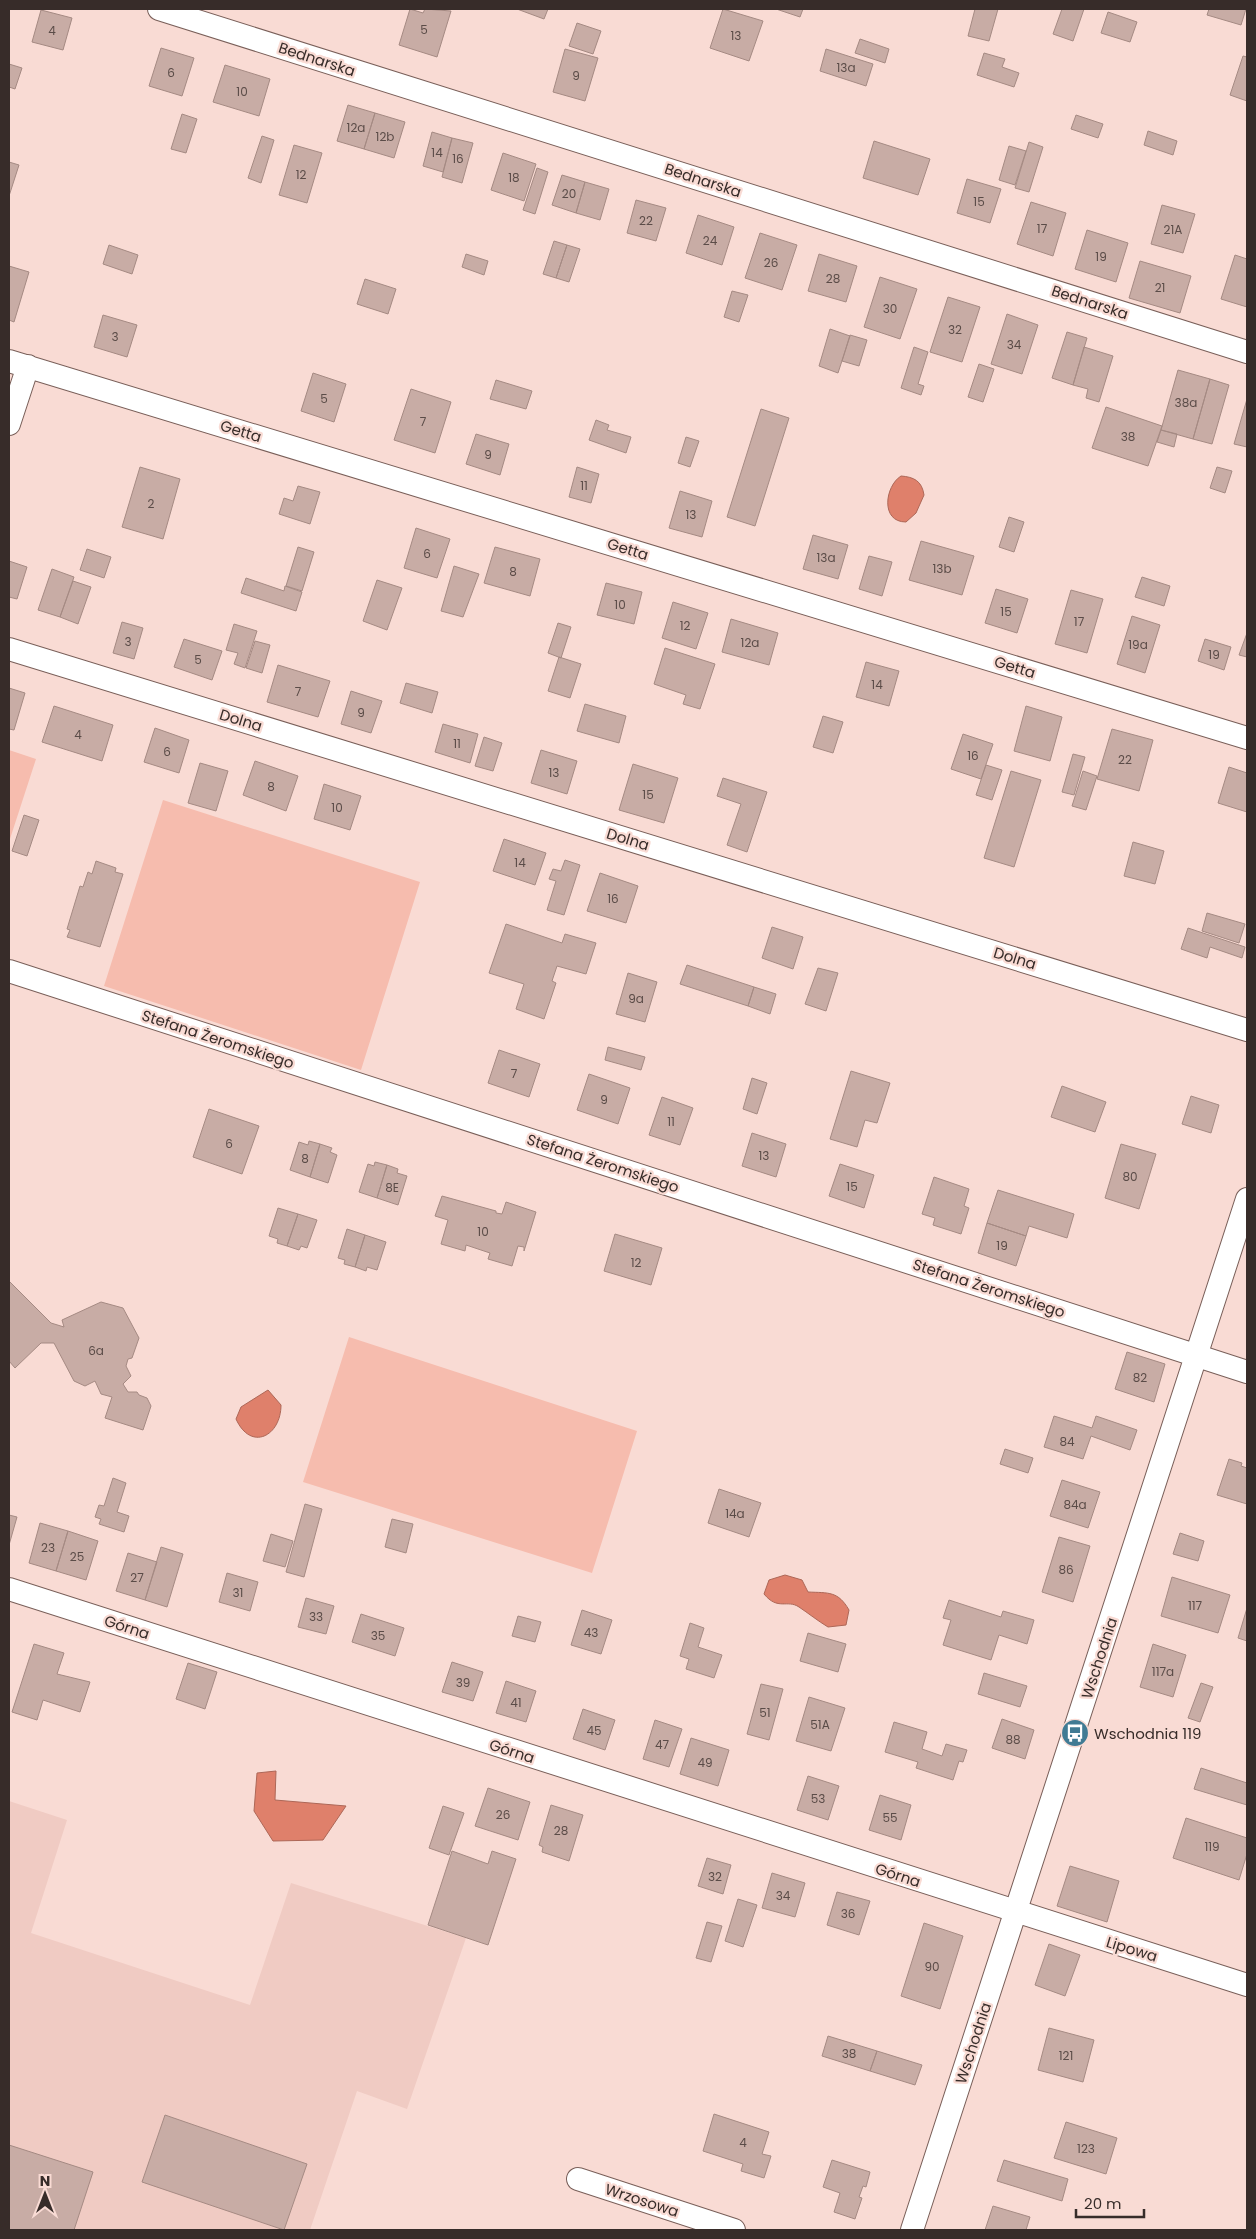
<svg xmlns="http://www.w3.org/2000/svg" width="1256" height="2239" viewBox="0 0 1256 2239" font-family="Poppins,sans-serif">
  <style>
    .built { fill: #f0cbc3 }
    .green { fill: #f6bcae }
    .water { fill: #df806b; stroke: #ad6757 }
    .building { fill: #c8aca5; stroke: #a58a83 }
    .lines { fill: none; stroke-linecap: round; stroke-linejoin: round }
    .minor-casing { stroke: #795f59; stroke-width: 24 }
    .minor { stroke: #fff; stroke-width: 22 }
    .labels { text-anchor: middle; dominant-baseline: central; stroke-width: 4.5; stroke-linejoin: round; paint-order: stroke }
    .number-label { font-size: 12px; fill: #5b4c48 }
    .street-label { font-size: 15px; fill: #372c29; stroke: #f9dbd4 }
    .poi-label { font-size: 15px; fill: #372c29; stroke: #f9dbd4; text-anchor: start }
  </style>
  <rect width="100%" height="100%" fill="#f9dbd4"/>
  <path class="built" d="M9,1801L67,1820L31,1933L250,2005L291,1883L466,1938L407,2109L357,2091L310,2230H9Z"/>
  <path class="green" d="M9,750L36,759L9,842Z
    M163,800L420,882L361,1070L104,986Z
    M349,1337L637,1431L592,1573L303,1482Z"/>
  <path class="water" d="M901,476C914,477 922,481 924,495L916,513L906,522C880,522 885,486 901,476Z
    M268,1390L281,1405C281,1436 251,1452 236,1419L241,1407Z
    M785,1575L802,1580L808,1592C829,1593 838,1591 849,1610L846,1625L828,1627C818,1621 808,1613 799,1607C787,1599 778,1611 764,1594L769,1580Z
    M276,1771L275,1800L346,1806L323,1840L273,1841L254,1811L257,1773Z"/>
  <path class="building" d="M410,9L423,13L425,9L451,11L437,57L399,45Z
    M517,9H548L544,19Z
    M723,9L763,21L749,61L710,48Z
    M776,9H803L800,17Z
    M975,9H998L989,41L968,36Z
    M1062,9H1084L1073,41L1053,34Z
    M1209,9H1246L1241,25L1207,15Z
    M41,10L72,18L63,50L32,42Z
    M1108,12L1137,22L1130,42L1101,33Z
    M577,23L601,31L593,54L569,46Z
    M860,39L889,49L885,63L855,53Z
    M161,48L194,58L182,96L149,86Z
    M565,49L598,58L585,101L553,92Z
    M826,49L873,64L866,86L820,71Z
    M984,53L1005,59L1002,67L1019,73L1014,87L977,75Z
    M1243,56L1247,57V101L1230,95Z
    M9,64L22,68L15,89L9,87Z
    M225,65L270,79L259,116L213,102Z
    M348,105L375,113L364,149L337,141Z
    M375,113L405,122L394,158L364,149Z
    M182,114L197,119L186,153L171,149Z
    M1076,115L1103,124L1098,138L1071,129Z
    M1148,131L1177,141L1173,155L1144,145Z
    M432,132L452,138L443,172L423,166Z
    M262,136L274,140L261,183L248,178Z
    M452,138L473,143L462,183L442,177Z
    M874,141L930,159L918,195L863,178Z
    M1029,142L1043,147L1029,192L1015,188Z
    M294,145L322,153L307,203L279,195Z
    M1009,146L1026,151L1015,185L999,180Z
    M503,153L536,164L524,201L491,190Z
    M9,162L19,165L9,196Z
    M537,168L548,172L535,214L523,210Z
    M562,175L585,182L576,213L552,205Z
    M967,179L1001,189L990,223L957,213Z
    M585,182L609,189L600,220L576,213Z
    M636,200L666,208L656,241L627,233Z
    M1031,202L1066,213L1053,256L1017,244Z
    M1162,205L1195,214L1183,253L1151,244Z
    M698,215L734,227L722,265L686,253Z
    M1087,230L1128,243L1116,282L1075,269Z
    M760,233L797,245L782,290L745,278Z
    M554,241L567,245L556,278L543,274Z
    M109,245L138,255L132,274L103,264Z
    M567,245L580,249L569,282L556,278Z
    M466,254L488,261L484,275L462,267Z
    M819,254L857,266L846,302L808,291Z
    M1235,255L1247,259V307L1221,299Z
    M1140,261L1191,276L1180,313L1129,298Z
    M9,266L29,272L14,322L9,320Z
    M880,277L917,289L900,339L864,327Z
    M365,279L396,289L388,314L357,304Z
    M732,291L748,295L739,322L724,317Z
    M948,297L980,307L962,362L930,352Z
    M1007,314L1038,325L1022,374L991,364Z
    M103,315L137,325L127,357L94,347Z
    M830,329L850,336L838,373L819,366Z
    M1067,332L1087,338L1073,385L1052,378Z
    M850,335L867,340L859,366L842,361Z
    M914,347L928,352L918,384L924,386L921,395L901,388Z
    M1084,347L1113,356L1099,402L1086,398L1088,389L1073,385Z
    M979,364L994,369L983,402L968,397Z
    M1178,370L1210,379L1193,439L1161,430Z
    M313,373L346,384L334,422L301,411Z
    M1210,379L1229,385L1212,444L1193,439Z
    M496,380L532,391L526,409L490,399Z
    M411,389L451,402L435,453L394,440Z
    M1247,399V447L1234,444Z
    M1106,407L1162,426L1148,466L1092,448Z
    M761,409L789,418L755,526L727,517Z
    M596,420L609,425L607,430L631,437L626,453L589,440Z
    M1161,430L1177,434L1174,447L1157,442Z
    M476,434L509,444L500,475L466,464Z
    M686,437L699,441L690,467L678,463Z
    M140,467L180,479L163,539L122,527Z
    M577,467L599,474L591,503L569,497Z
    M1217,467L1232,471L1225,493L1210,488Z
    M298,486L320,492L310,524L279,514L284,498L293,501Z
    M680,491L712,501L702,537L669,528Z
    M1009,517L1024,522L1014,552L999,547Z
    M416,528L450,539L437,578L404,568Z
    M813,535L848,545L838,579L803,569Z
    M921,541L974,556L962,595L909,580Z
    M298,547L314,552L302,591L286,586Z
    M495,547L540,559L530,596L484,583Z
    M87,549L111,557L104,578L80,570Z
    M869,556L892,562L882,596L859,589Z
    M9,561L27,567L17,599L9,597Z
    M454,566L479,574L463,617L441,611Z
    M52,569L74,577L60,617L38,610Z
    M1142,577L1170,586L1164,606L1135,597Z
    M246,578L284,591L285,586L302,592L296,611L241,593Z
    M377,580L402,588L387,630L363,621Z
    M73,581L91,587L78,624L60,617Z
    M606,583L642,592L634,624L597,615Z
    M996,589L1028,599L1017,633L985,623Z
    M1071,590L1103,599L1087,653L1055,644Z
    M673,602L708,613L696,649L662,638Z
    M1132,616L1160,625L1145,673L1117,664Z
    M731,619L778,633L769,665L722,652Z
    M122,622L143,628L134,659L113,653Z
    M558,623L571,627L561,658L548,653Z
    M234,624L257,631L245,668L234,664L238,653L226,650Z
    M1247,633V657L1239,655Z
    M184,639L222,651L212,680L174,667Z
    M1205,639L1231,647L1224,670L1198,661Z
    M255,641L270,645L262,673L246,668Z
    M665,648L715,664L700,709L683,704L686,695L654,684Z
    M559,657L581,664L570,698L548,691Z
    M866,662L899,671L889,706L856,697Z
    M278,665L330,681L318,717L267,702Z
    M406,683L438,692L432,713L400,703Z
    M9,688L25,693L14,730L9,729Z
    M351,691L382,701L371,733L341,724Z
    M585,704L626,716L619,743L577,731Z
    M54,706L113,725L102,761L42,742Z
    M1026,706L1062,717L1050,761L1014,751Z
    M823,716L843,722L833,753L813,747Z
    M443,724L478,734L470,763L435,752Z
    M155,728L189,740L179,773L144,762Z
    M1112,729L1153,740L1139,791L1097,779Z
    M963,734L993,744L981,779L951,769Z
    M484,737L502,743L493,771L475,766Z
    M541,750L577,761L567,794L531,783Z
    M1073,754L1085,757L1074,795L1062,792Z
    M255,761L298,776L286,811L243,795Z
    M200,763L228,771L216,811L188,803Z
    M633,764L678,778L664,823L619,810Z
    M986,765L1002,770L992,800L976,795Z
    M1229,767L1247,773V812L1218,803Z
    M1011,771L1041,780L1014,867L984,858Z
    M1083,771L1097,776L1086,810L1072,806Z
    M723,778L767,792L747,852L727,845L741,804L717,796Z
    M324,784L361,796L350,830L314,819Z
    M24,815L39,820L27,856L12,851Z
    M504,839L546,853L535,885L493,871Z
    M1133,842L1164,851L1155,884L1124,876Z
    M565,860L580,865L564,915L547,910L556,881L549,879L553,869L561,871Z
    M96,861L116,868L115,872L123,874L100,947L67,937L70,930L67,929L80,886L83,887L88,872L92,874Z
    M600,873L638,886L626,923L587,911Z
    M1207,913L1245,924L1239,943L1202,931Z
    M506,924L562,943L565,934L596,943L586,974L557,966L552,981L556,983L544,1019L516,1009L524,984L489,973Z
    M772,927L803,937L793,969L762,958Z
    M1188,928L1245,947L1242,958L1210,947L1207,958L1181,949Z
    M687,965L754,987L748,1006L680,984Z
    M818,968L838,973L826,1011L805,1004Z
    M628,973L657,982L645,1022L616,1014Z
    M754,987L776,994L770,1014L748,1006Z
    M608,1047L645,1057L641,1070L605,1060Z
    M499,1050L540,1064L529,1097L488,1083Z
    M851,1071L890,1083L877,1123L865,1120L857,1147L830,1139Z
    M589,1074L630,1088L618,1124L577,1110Z
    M752,1078L767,1083L757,1114L743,1109Z
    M1062,1086L1106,1102L1095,1132L1051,1117Z
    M1191,1096L1219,1105L1211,1133L1182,1124Z
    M662,1097L693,1108L680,1145L649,1135Z
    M209,1109L259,1126L242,1174L193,1157Z
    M752,1133L786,1144L776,1177L742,1166Z
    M309,1141L320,1144L310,1177L290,1170L299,1142L308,1145Z
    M320,1144L332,1148L330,1152L337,1155L328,1183L310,1177Z
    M1121,1144L1156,1154L1139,1209L1105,1198Z
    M375,1162L387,1165L377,1198L359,1192L368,1164L374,1166Z
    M840,1164L874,1175L864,1208L829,1196Z
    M387,1165L398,1169L397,1173L407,1176L398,1205L377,1198Z
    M934,1177L969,1189L964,1206L969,1208L961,1234L933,1225L935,1218L922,1214Z
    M998,1190L1074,1214L1067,1238L1029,1226L1026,1236L987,1223Z
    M442,1196L496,1211V1213L502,1214L506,1202L536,1212L524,1251V1247L518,1246L512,1266L488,1259L490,1253L466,1245L465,1251L441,1244L448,1220L435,1216Z
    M278,1208L298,1214L287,1246L277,1243L278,1239L269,1236Z
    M298,1214L317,1220L307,1248L301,1246L299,1250L287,1246Z
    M987,1223L1026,1236L1016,1266L978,1253Z
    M347,1229L365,1235L355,1267L344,1264L345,1260L338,1258Z
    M615,1234L662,1248L651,1285L604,1271Z
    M365,1235L386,1242L377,1270L367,1267L366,1271L355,1267Z
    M9,1281L51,1323L64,1327L62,1320L101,1302L123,1308L139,1338L132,1358L128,1359L126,1366L131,1376L123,1384L128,1392H137L139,1395L147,1398L151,1406L143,1430L105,1418L112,1397L101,1394L95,1381L85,1386L74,1381L54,1343H41L15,1368L9,1361Z
    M1127,1352L1165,1364L1154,1402L1115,1389Z
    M1054,1416L1092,1428L1096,1416L1137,1430L1130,1450L1091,1436L1083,1459L1044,1447Z
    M1005,1449L1033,1458L1028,1473L1000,1464Z
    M1229,1459L1242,1463L1241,1466L1247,1468V1504L1217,1495Z
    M113,1478L126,1483L117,1512L129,1516L124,1532L99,1524L101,1519L95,1517L99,1505L104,1506Z
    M1062,1480L1100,1492L1088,1528L1050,1516Z
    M719,1489L761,1503L749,1537L708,1523Z
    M305,1504L322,1509L304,1577L286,1572Z
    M9,1515L17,1517L9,1545Z
    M392,1519L413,1524L406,1553L385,1547Z
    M40,1523L68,1531L56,1571L29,1563Z
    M68,1531L98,1541L86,1580L56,1571Z
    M1180,1533L1204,1541L1198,1561L1173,1554Z
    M271,1534L293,1541L285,1567L263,1561Z
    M1059,1537L1090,1546L1073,1602L1042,1592Z
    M161,1547L183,1554L167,1607L145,1600Z
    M128,1553L157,1562L145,1600L116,1591Z
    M227,1573L258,1582L250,1611L219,1602Z
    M1172,1577L1230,1595L1218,1633L1161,1616Z
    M306,1598L334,1606L326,1634L298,1627Z
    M949,1600L1001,1617L1003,1611L1034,1620L1027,1644L999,1635L991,1660L943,1645L951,1620L943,1618Z
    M1247,1608V1641L1238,1638Z
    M582,1610L612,1620L601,1654L571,1645Z
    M361,1614L404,1628L395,1656L352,1642Z
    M518,1616L541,1622L535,1642L512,1636Z
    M690,1623L704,1628L698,1647L722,1655L714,1678L686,1669L689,1659L680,1656Z
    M808,1633L846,1644L838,1672L800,1661Z
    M34,1644L64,1653L57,1674L90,1682L80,1712L43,1700L37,1720L12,1712Z
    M1153,1644L1186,1655L1173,1697L1140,1687Z
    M452,1662L483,1672L473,1701L442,1692Z
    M188,1663L217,1672L205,1709L176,1699Z
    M984,1673L1027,1686L1020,1707L978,1694Z
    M506,1681L536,1691L526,1722L496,1713Z
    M1201,1683L1213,1687L1200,1722L1188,1718Z
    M761,1684L783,1689L769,1740L747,1734Z
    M809,1697L845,1708L831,1751L796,1741Z
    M583,1709L615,1720L605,1750L573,1739Z
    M1002,1719L1034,1730L1025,1759L992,1748Z
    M655,1720L682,1729L669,1767L643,1759Z
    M894,1722L927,1732L922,1749L942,1756L946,1744L967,1750L963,1762L959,1761L953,1780L916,1768L918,1762L885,1752Z
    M691,1738L729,1750L718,1786L680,1774Z
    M1201,1768L1247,1783V1805L1194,1789Z
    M808,1776L839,1786L828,1820L797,1810Z
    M488,1788L530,1802L518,1840L475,1826Z
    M880,1795L911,1805L901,1840L869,1830Z
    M551,1805L583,1815L569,1861L542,1852L543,1847L539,1845Z
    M443,1806L464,1813L449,1855L429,1848Z
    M1186,1818L1247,1838V1854L1239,1880L1173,1858Z
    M452,1851L488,1864L492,1851L516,1859L488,1945L428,1925Z
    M707,1858L731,1865L723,1894L698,1886Z
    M1070,1866L1119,1881L1107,1922L1057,1906Z
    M772,1873L805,1883L795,1917L762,1908Z
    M837,1892L870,1901L859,1935L827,1925Z
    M738,1899L757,1905L743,1947L725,1941Z
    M707,1922L722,1926L711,1962L696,1958Z
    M924,1923L963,1936L940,2009L901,1996Z
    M1049,1944L1080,1955L1065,1996L1035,1985Z
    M1049,2028L1094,2040L1083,2082L1038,2070Z
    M828,2036L877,2051L870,2071L822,2056Z
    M877,2051L922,2065L915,2085L870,2071Z
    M714,2114L769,2132L762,2154L771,2156L764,2178L741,2171L743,2164L703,2151Z
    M165,2115L307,2164L284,2230L142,2182Z
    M1066,2122L1117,2138L1106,2174L1054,2158Z
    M9,2145L93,2172L74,2230H9Z
    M832,2160L870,2172L866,2187L863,2186L859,2197L862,2198L855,2219L834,2212L840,2193L823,2187Z
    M1004,2160L1068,2179L1062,2201L997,2181Z
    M993,2206L1030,2217L1026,2230H985Z"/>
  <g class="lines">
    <g class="minor-casing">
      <path id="minor" d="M159,9L1247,352
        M9,361L1247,738
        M9,424L28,366
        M9,649L1247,1030
        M9,971L1247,1372
        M9,1589L1247,1985
        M578,2179L734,2230
        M912,2230L1247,1199"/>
    </g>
    <use href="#minor" class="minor"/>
  </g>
  <defs>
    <g id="bus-disc" transform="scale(1.4375)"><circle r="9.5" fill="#417b94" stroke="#f9dbd4"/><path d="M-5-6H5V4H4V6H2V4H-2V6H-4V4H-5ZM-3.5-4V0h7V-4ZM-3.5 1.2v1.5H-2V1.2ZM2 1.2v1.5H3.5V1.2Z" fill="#fff"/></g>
  </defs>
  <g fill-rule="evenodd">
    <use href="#bus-disc" x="1075" y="1733"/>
  </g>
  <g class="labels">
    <g class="number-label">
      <text x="424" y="29">5</text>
      <text x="52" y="30">4</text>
      <text x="736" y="35">13</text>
      <text x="846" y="67">13a</text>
      <text x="171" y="72">6</text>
      <text x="576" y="75">9</text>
      <text x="242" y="91">10</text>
      <text x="356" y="127">12a</text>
      <text x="385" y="136">12b</text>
      <text x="437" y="152">14</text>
      <text x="458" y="158">16</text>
      <text x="301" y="174">12</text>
      <text x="514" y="177">18</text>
      <text x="569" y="193">20</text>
      <text x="979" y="201">15</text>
      <text x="646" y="220">22</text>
      <text x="1042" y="228">17</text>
      <text x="1173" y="229">21A</text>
      <text x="710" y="240">24</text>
      <text x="1101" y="256">19</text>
      <text x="771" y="262">26</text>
      <text x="833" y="278">28</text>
      <text x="1160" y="287">21</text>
      <text x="890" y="308">30</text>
      <text x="955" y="329">32</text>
      <text x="115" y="336">3</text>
      <text x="1014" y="344">34</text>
      <text x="324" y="398">5</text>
      <text x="1186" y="402">38a</text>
      <text x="423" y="421">7</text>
      <text x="1128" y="436">38</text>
      <text x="488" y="454">9</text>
      <text x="584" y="485">11</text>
      <text x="151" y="503">2</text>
      <text x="691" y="514">13</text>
      <text x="427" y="553">6</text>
      <text x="826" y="557">13a</text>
      <text x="942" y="568">13b</text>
      <text x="513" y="571">8</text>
      <text x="620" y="604">10</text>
      <text x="1006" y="611">15</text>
      <text x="1079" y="621">17</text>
      <text x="685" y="625">12</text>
      <text x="128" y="641">3</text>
      <text x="750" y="642">12a</text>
      <text x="1138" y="644">19a</text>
      <text x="1214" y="654">19</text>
      <text x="198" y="659">5</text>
      <text x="877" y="684">14</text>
      <text x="298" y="691">7</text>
      <text x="361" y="712">9</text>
      <text x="78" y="734">4</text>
      <text x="457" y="743">11</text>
      <text x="167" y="751">6</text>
      <text x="973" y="755">16</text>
      <text x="1125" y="759">22</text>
      <text x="554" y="772">13</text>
      <text x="271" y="786">8</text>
      <text x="648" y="794">15</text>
      <text x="337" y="807">10</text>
      <text x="520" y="862">14</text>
      <text x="613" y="898">16</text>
      <text x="636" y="998">9a</text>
      <text x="514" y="1073">7</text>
      <text x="604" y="1099">9</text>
      <text x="671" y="1121">11</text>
      <text x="229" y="1143">6</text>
      <text x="764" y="1155">13</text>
      <text x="305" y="1158">8</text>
      <text x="1130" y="1176">80</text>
      <text x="852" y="1186">15</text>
      <text x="392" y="1187">8E</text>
      <text x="483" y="1231">10</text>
      <text x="1002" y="1245">19</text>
      <text x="636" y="1262">12</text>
      <text x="96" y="1350">6a</text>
      <text x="1140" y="1377">82</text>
      <text x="1067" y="1441">84</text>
      <text x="1075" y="1504">84a</text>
      <text x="735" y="1513">14a</text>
      <text x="48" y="1547">23</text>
      <text x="77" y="1556">25</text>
      <text x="1066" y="1569">86</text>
      <text x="137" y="1577">27</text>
      <text x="238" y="1592">31</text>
      <text x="1195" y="1605">117</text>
      <text x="316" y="1616">33</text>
      <text x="591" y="1632">43</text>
      <text x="378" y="1635">35</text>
      <text x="1163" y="1671">117a</text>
      <text x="463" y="1682">39</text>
      <text x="516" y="1702">41</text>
      <text x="765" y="1712">51</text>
      <text x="820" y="1724">51A</text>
      <text x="594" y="1730">45</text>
      <text x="1013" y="1739">88</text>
      <text x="662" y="1744">47</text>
      <text x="705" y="1762">49</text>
      <text x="818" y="1798">53</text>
      <text x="503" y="1814">26</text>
      <text x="890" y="1817">55</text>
      <text x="561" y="1830">28</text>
      <text x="1212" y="1846">119</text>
      <text x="715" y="1876">32</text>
      <text x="783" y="1895">34</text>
      <text x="848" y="1913">36</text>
      <text x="932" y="1966">90</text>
      <text x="849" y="2053">38</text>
      <text x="1066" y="2055">121</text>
      <text x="743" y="2142">4</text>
      <text x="1086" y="2148">123</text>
    </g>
    <g class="street-label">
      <text transform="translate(317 59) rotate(18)">Bednarska</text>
      <text transform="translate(703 180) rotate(18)">Bednarska</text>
      <text transform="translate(1090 302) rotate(18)">Bednarska</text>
      <text transform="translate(241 431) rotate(17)">Getta</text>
      <text transform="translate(628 549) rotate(17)">Getta</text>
      <text transform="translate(1015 667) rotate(17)">Getta</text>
      <text transform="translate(241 720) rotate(17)">Dolna</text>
      <text transform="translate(628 839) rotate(17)">Dolna</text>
      <text transform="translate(1015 958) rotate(17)">Dolna</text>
      <text transform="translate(218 1039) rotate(18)">Stefana Żeromskiego</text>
      <text transform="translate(603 1163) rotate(18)">Stefana Żeromskiego</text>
      <text transform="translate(989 1288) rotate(18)">Stefana Żeromskiego</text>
      <text transform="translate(127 1627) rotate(18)">Górna</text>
      <text transform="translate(1099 1658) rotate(-72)">Wschodnia</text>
      <text transform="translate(512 1751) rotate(18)">Górna</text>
      <text transform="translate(898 1875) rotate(18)">Górna</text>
      <text transform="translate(1132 1949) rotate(17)">Lipowa</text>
      <text transform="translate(973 2043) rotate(-72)">Wschodnia</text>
      <text transform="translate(642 2200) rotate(18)">Wrzosowa</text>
    </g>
    <g class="poi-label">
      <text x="1094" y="1733">Wschodnia 119</text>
    </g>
  </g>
  <rect width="1256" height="2239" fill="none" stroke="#372c29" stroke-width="20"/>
  <g transform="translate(45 2194)" stroke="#f9dbd4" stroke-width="4" paint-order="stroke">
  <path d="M0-4L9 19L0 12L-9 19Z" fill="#372c29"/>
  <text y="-8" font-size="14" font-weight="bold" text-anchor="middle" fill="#372c29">N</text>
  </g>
  <path d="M1076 2209v8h68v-8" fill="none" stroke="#372c29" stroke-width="2.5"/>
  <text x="1084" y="2209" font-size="15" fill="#372c29" stroke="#f9dbd4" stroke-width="4" paint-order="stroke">20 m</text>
</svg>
